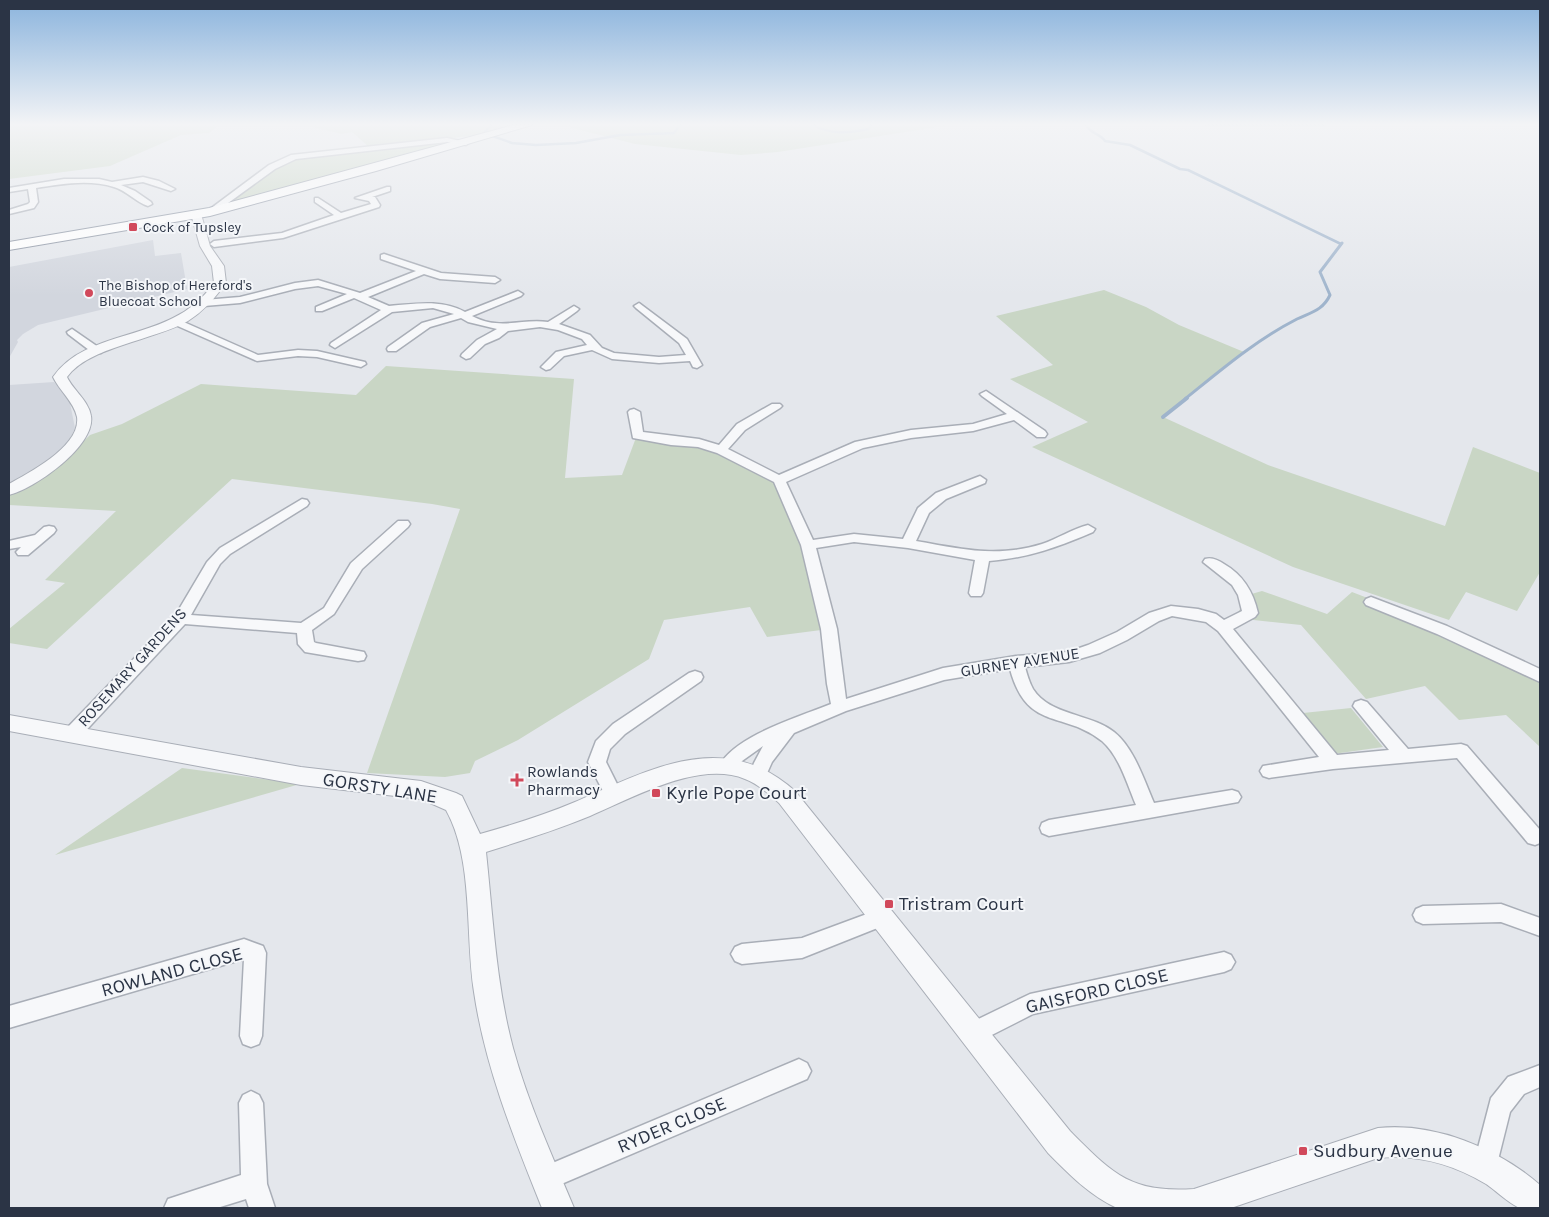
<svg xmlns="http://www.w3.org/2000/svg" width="1549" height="1217" viewBox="0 0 1549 1217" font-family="Karla,sans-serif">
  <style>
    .built { fill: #d2d6de }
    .green { fill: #c9d6c5 }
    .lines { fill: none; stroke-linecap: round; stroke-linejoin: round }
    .stream-far2 { stroke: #9fb4cc; stroke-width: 2.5 }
    .stream-far1 { stroke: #9fb4cc; stroke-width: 3 }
    .stream { stroke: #9fb4cc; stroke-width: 4 }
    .minor-casing { stroke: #a9aeb7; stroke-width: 3 }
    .tertiary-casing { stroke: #a9aeb7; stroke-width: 2 }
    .trunk-casing { stroke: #8b94a3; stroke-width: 2 }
    .minor { fill: #f7f8fa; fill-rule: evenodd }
    .tertiary { fill: #f7f8fa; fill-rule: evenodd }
    .trunk { fill: #fff; fill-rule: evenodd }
    .poi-dot { fill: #d1495b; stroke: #f4f6f9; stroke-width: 2 }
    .labels { text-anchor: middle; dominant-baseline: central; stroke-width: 4; stroke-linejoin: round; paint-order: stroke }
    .far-poi-label { font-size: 14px; fill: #2b3445; stroke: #f4f6f9; text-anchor: start }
    .street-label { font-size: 16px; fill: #2b3445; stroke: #f4f6f9 }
    .poi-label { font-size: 16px; fill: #2b3445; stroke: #f4f6f9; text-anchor: start }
    .near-street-label { font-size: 19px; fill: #2b3445; stroke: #f4f6f9 }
    .near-poi-label { font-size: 19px; fill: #2b3445; stroke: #f4f6f9; text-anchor: start }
  </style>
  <rect width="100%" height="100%" fill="#e4e7ec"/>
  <path class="built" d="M153,240L155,256L181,253L187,289L38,325L23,334L17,340L18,342L9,358V267Z
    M54,382L69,398L75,428L66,447L38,469L9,484V385Z"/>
  <path class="green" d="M9,125H220L209,133L181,135L110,166L9,179Z
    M304,125H521L488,134L369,147L352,132L342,134Z
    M561,125H950L778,152L741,155L635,144Z
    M456,141L220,207L262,175L296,158Z
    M1104,290L1146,307L1179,325L1244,352L1163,417L1268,465L1445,526L1473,447L1540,473V572L1517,611L1466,592L1449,620L1293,567L1032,447L1088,422L1010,379L1053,365L996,316Z
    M386,366L574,379L565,478L622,475L637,435L699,443L779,480L829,629L767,637L750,607L664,620L649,659L518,740L475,761L470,773L445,777L367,773L460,509L432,504L232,479L47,649L9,643V629L65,583L45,580L116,511L9,505V495L55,468L90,435L122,424L201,384L356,395Z
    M1262,591L1327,614L1352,592L1466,636L1540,671V747L1506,715L1459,720L1425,686L1366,699L1301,625L1235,618L1248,595Z
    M1351,708L1383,747L1333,754L1303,713Z
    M182,768L300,784L55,855Z"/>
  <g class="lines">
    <path class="stream-far2" d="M491,125L484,133L512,143L536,145L576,143L620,135L674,133L680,125
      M813,125C831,135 849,133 868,129L871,125
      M1086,125C1092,135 1100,133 1105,141L1130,145L1180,169L1188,170L1341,244
      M1206,125H1325"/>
    <path class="stream-far1" d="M1185,399C1221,370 1256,340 1297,319C1312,312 1323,310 1330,295L1320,272L1342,243"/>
    <path class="stream" d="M1163,417L1187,398"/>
    <g class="minor-casing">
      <path id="minor" d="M447,138L469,143L466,145L447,142L296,159L275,169L213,214L206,212L269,165L291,155Z
        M143,177L159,181L175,189L171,191L143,182L121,185L135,191L151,202L152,204L148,206C136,202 127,191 114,187C89,179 61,184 36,188L38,202L34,208L9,214V210L28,204L30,202L28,189L9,192V188L64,179H99L112,182Z
        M387,187H390V191L372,197H375L380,205L379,207L283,238L214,247L210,244L214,241L282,233L334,215L315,202V198H318L341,213L371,204L369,201L355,198Z
        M384,254L441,273L495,277L500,280L495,283L440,279L424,274L368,297L389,306C415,304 441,299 465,312L518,291L523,294L521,296L472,316C501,331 521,318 548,322L574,306L579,309L577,311L559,324L590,335L602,348L614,353L659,357L686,355L679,343L636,308L634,306L639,303L687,339L702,365L697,368L693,367L690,361L659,363L612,359L592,350L564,356L550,369L546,370L541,367L556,352L587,345L582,339L558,330L540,327L508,331L499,338L485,344L470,358L466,359L461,356L462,354L477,340L497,329L468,322L461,318L430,327L396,351H388L387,349L388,347L422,323L454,314L433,308L392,312L335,348L330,345L331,343L381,310L354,298L322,311H316V307L347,294L318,286L295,289L240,303L204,306L199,303L204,300L240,297L295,283L318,280L360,293L416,271L381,259V255Z
        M177,319L258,355L298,350L317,351L365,362L366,364L361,367L317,357L298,356L257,361L173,324L172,322Z
        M72,329L101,349L102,351L101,353H93L68,334L67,332Z
        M986,391L1045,431L1047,434L1045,437H1037L1014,420L973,431L911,438L863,448L786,482L813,540L854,534L903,539L918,508L936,493L980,476L986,480L985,483L946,499L929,513L916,541C961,549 997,558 1042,544C1057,539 1072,529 1088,525L1095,529L1093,532C1058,547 1028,558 989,561L983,593L981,596H971L969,593L975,560L908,548L854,542L816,548L837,629L846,699L943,668L1016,656L1068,652L1088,645L1117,632L1149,613L1171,606L1198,609L1216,614L1224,620L1242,611L1238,595L1232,585L1203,562L1205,559C1212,557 1218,560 1224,564C1243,575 1253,591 1258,613L1255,617L1233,629L1337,755L1389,750L1353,706L1355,702L1361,700L1367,702L1408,749L1461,744L1467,746L1540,830V843L1535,845L1528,843L1457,758L1333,769L1269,778L1263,776L1260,771L1263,766L1319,757L1218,631L1206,622L1172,616L1159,621L1127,640L1100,653L1069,662L1025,667C1027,674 1029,682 1033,689C1050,716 1090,713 1114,732C1134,748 1144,780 1154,803L1232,790L1238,792L1241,797L1238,802L1049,836L1042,833L1040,828L1042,823L1049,820L1136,805C1127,784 1120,757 1102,741C1063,710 1027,732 1010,669L944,680L846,711L794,733L772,762L764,780L758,782L752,780L749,775L754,763L763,746L742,761L734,771L728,773L722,771L719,766C736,735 799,717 831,704L827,684L821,629L801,545L774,482L717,453L698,447L671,445L633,438L628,412L630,410L634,409L640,412L643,432L699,439L719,445L737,424L772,404H780L782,406L780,408L745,430L728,449L779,475L855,442L911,430L973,424L1007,414L982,396L980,394Z
        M302,499L307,500L309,503L307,506L230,554L220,564L191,615L301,623L324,608L351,563L398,521H408L410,524L408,527L362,569L334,614L312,630L314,642L316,643L364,652L366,656L364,660L358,661L305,652L298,644L297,633L185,624L78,739L72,740L66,739L63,734L66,729L175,616L207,562L220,548Z
        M49,526L54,527L56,530L54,533L28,555H18L16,552L21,547L9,549V541L35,535L44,527Z
        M1371,597L1447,626L1540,669V682L1437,634L1366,605L1364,602L1366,599Z
        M695,671L701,673L703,677L701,681L625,734L610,749L606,762L622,794L619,799L613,801L607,799L588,762L596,741L613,724L689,673Z
        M1501,904L1540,918V936L1501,922L1423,924L1416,921L1413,915L1416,909L1423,906Z
        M883,908L890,911L893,917L890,923L802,958L742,964L735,961L731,954L735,947L742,944L802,938Z
        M244,939L263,946L266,953L262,1036L259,1044L251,1047L243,1044L240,1036L244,959L9,1028V1006Z
        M1224,952L1231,955L1235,962L1231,969L1224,972L1033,1014L974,1044L966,1041L963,1033L966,1025L1030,994Z
        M799,1059L807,1063L811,1071L807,1079L545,1191L536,1188L533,1179L536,1170Z
        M1540,1065V1087L1524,1094L1510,1112L1494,1176L1485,1179L1476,1176L1473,1167L1491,1098L1508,1077Z
        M251,1091L259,1095L263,1103L267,1184L275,1208H249L246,1199L217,1208H164L168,1199L241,1175L239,1103L243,1095Z"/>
    </g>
    <g class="tertiary-casing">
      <path id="tertiary" d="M196,211L201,214L210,246L224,266L226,283C215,298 204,311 188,321C155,340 88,347 67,377C73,390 89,401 91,416C96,446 34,489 9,495V484C30,472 81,446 77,417C74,402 59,390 53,377C79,339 135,338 173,318C190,310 203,298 214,283L212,266L200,246L191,214Z
        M9,715L301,767L421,781L456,793L462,796L480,834C512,825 544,815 575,802C649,770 724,727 795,791L1070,1131C1113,1174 1130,1193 1194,1189L1378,1128C1434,1122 1498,1148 1540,1185V1208C1534,1208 1527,1209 1521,1208C1513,1207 1494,1189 1486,1184C1453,1164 1416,1154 1378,1158L1231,1208H1117C1090,1196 1069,1174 1048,1153L779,803C769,794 758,784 745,779C699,760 632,798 590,816C556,830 521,841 486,852C493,917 496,984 513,1048C528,1103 552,1155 574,1208H542C514,1138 485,1067 474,992C465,935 474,860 446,810L421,799L301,785L9,731Z"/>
    </g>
    <g class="trunk-casing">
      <path id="trunk" d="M514,125H532L376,171L210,216L9,250V242L209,208Z"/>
    </g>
    <use href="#minor" class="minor"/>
    <use href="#tertiary" class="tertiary"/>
    <use href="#trunk" class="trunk"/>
  </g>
  <linearGradient id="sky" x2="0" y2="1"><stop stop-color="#8bb4dd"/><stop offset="0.42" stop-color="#f3f4f6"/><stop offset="1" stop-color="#f3f4f6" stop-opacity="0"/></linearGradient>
  <rect width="1549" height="296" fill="url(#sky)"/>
  <g class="poi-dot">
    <rect x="128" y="222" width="10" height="10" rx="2.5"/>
    <circle cx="89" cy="293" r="5"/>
    <path d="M514.5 772.5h5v5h5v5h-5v5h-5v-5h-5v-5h5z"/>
    <rect x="651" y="788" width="10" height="10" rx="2.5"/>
    <rect x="884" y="899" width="10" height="10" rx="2.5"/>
    <rect x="1298" y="1146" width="10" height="10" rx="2.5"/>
  </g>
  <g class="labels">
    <g class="far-poi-label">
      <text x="143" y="227">Cock of Tupsley</text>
      <text x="99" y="285">The Bishop of Hereford's<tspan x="99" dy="16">Bluecoat School</tspan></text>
    </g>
    <g class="street-label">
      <text transform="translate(1020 662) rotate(-9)">GURNEY AVENUE</text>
      <text transform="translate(132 667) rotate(-48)">ROSEMARY GARDENS</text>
    </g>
    <g class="poi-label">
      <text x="527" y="771">Rowlands<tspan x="527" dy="18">Pharmacy</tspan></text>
    </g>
    <g class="near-street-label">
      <text transform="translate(380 788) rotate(9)">GORSTY LANE</text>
      <text transform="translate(172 972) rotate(-15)">ROWLAND CLOSE</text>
      <text transform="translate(1097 991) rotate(-13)">GAISFORD CLOSE</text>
      <text transform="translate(672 1125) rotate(-23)">RYDER CLOSE</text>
    </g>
    <g class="near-poi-label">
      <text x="666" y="793">Kyrle Pope Court</text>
      <text x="899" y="904">Tristram Court</text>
      <text x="1313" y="1151">Sudbury Avenue</text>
    </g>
  </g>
  <rect width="1549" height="1217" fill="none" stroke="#2b3445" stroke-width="20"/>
</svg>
